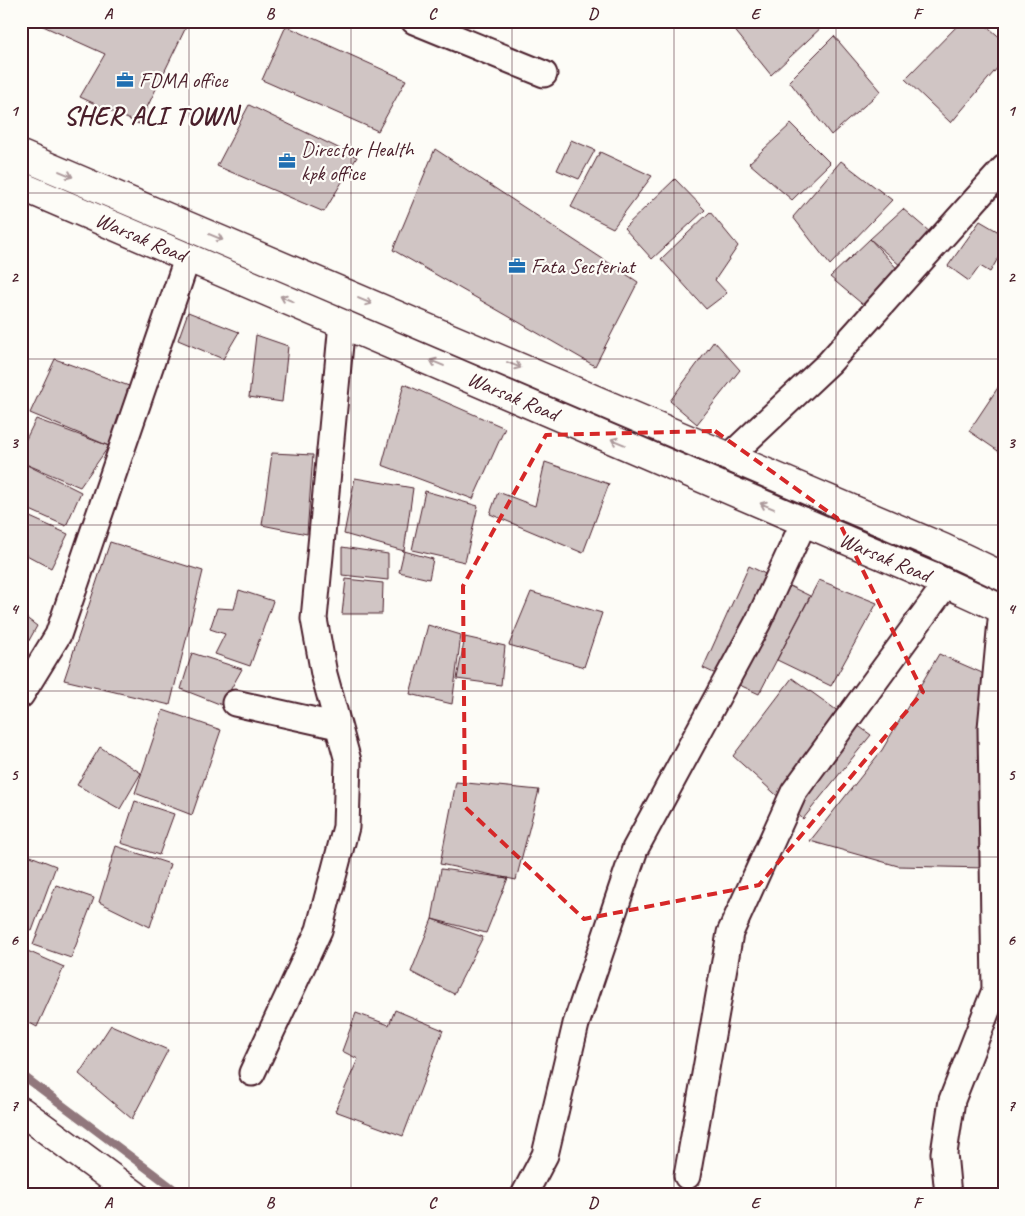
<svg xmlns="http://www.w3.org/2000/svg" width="1025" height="1216" viewBox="0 0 1025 1216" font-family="Caveat,sans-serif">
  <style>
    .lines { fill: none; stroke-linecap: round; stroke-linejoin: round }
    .stream { stroke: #91777b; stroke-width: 8 }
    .building { fill: #d0c5c4; stroke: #4a1f2b }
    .minor-casing { stroke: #4a1f2b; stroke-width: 29 }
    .tertiary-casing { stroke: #4a1f2b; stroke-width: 31 }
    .primary-casing { stroke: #4a1f2b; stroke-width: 31 }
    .minor { stroke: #fdfcf7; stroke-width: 25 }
    .tertiary { stroke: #fdfcf7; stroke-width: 28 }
    .primary { stroke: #fdfcf7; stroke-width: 28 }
    .oneway { stroke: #ac999b }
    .marked { fill: none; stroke: #d62828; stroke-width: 4; stroke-dasharray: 10 6; stroke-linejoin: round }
    .grid { fill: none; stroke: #4a1f2b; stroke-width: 1; stroke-opacity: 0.55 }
    .labels { text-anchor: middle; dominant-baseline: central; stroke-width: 4.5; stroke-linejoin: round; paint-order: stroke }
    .poi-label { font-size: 21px; fill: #4a1f2b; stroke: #fdfcf7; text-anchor: start }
    .street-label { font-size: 21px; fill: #4a1f2b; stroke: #fdfcf7 }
    .district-label { font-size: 26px; font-weight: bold; letter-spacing: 1px; fill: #4a1f2b; stroke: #fdfcf7 }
    .neatline { fill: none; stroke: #4a1f2b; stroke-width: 2 }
    .grid-label { font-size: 16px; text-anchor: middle; font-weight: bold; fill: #4a1f2b }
  </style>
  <rect width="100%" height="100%" fill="#fdfcf7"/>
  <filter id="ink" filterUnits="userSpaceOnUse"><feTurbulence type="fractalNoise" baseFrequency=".02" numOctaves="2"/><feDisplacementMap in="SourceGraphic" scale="10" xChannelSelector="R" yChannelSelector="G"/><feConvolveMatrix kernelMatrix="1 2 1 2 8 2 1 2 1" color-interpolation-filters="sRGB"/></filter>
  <g filter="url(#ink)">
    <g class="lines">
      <path class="stream" d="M21,1074L182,1195"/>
    </g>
    <path class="building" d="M32,21H189L139,124L80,97L105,54Z
      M740,21H825L826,23L771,75L733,28Z
      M962,21H981L1004,41V60L951,123L905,79Z
      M286,26L406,80L378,131L262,80Z
      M834,36L881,91L831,135L789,81Z
      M249,105L357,157L324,212L217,166Z
      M791,124L830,163L792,200L749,163Z
      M571,140L595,150L579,179L557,170Z
      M435,149L638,282L595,366L393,250Z
      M600,152L652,176L613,228L571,207Z
      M841,161L892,200L830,265L793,217Z
      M675,179L705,210L652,259L624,228Z
      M903,209L931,233L902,267L870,239Z
      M710,212L738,246L715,280L727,293L706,309L661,259Z
      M980,221L1004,235V248L990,272L980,266L969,281L948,266Z
      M870,239L902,274L867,308L830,277Z
      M188,312L239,332L223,359L178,340Z
      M256,335L288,346L282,402L249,397Z
      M714,341L740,370L697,424L670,401Z
      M55,359L129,386L109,446L30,413Z
      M1001,383L1004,385V455L969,431Z
      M404,384L505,428L473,499L382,465Z
      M36,419L109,446L80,487L21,462V449Z
      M272,453L313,455L307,534L262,525Z
      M21,462L81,492L66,526L21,506Z
      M545,462L609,484L583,553L490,514L498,492L535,506Z
      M355,478L413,488L404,551L344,534Z
      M425,491L478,506L465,562L412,550Z
      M21,513L68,534L51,568L21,552Z
      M110,542L203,571L170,705L64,680Z
      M342,547L388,554V580L342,575Z
      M404,551L433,559L429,579L399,572Z
      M749,566L810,596L759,694L703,668Z
      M346,579L383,583L382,614H342Z
      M819,580L877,603L831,686L777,660Z
      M239,590L273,601L250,666L215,654L225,634L210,629L217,608L234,609Z
      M531,592L602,613L584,667L509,645Z
      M21,614L37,626L21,655Z
      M428,625L461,635L452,704L410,694Z
      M465,637L505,646L501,685L457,679Z
      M192,653L242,669L222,705L181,689Z
      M939,654L980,672L1004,687V772L986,868L898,866L810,841L882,750Z
      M792,678L871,735L803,819L733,756Z
      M163,710L221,730L192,815L135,793Z
      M100,747L141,773L120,809L77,785Z
      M456,782L539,790L516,880L440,864Z
      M135,801L174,814L159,855L121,843Z
      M116,846L170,864L150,927L99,902Z
      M23,853L56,866L32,931L21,926V858Z
      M441,869L508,878L486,933L432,919Z
      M56,885L94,898L71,958L33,945Z
      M432,919L483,937L454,994L411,972Z
      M23,949L64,967L37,1027L21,1018Z
      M395,1010L443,1030L403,1136L335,1111L358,1059L342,1051L356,1013L389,1025Z
      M111,1025L168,1050L132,1119L79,1074Z"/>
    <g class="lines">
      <g class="minor-casing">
        <path id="minor" d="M414,21L544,74
          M729,457L829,363L1004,168
          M21,695L58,635L188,256
          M235,703L338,726
          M252,1073L319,930L346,827L348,761L324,674L314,619L342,323
          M687,1176L730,933L794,792L946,584
          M524,1195L545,1155L576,1024L635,849L758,622L804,522
          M948,1195L944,1153L952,1100L995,990L991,728L1002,610"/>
      </g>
      <g class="tertiary-casing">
        <path id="tertiary" d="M21,1111L135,1195"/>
      </g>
      <g class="primary-casing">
        <path id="primary" d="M21,155L943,548L1004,577
          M21,186L930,576L1004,610"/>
      </g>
      <use href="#minor" class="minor"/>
      <use href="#tertiary" class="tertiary"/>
      <use href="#primary" class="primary"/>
    </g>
    <defs><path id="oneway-shaft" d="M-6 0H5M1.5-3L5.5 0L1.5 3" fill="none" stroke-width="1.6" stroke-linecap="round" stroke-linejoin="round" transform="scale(1.25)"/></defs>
    <g class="oneway">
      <use href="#oneway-shaft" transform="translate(66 174) rotate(23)"/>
      <use href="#oneway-shaft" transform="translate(216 237) rotate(23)"/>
      <use href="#oneway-shaft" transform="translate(287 299) rotate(-157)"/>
      <use href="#oneway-shaft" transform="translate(365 301) rotate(23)"/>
      <use href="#oneway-shaft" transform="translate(437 363) rotate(-157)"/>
      <use href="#oneway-shaft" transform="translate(514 365) rotate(23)"/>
      <use href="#oneway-shaft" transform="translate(618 442) rotate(-157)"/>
      <use href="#oneway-shaft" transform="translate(767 506) rotate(-157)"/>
    </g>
  </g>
  <path class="marked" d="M715,431L837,518L923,692L759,885L584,919L465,807L463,586L546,435Z"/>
  <path class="grid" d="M189,21V1195M351,21V1195M512,21V1195M674,21V1195M836,21V1195M21,193H1004M21,359H1004M21,525H1004M21,691H1004M21,857H1004M21,1023H1004"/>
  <defs>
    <g id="office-bare" transform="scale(1.35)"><path d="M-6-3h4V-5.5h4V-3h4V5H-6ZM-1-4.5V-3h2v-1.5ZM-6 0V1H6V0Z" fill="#1f6fb2" stroke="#fdfcf7" stroke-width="2.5" paint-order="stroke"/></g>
  </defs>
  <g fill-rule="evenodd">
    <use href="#office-bare" x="125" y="80"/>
    <use href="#office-bare" x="287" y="161"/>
    <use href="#office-bare" x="517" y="266"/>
  </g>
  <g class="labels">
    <g class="poi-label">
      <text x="139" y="80">FDMA office</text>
      <text x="301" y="149">Director Health<tspan x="301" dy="24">kpk office</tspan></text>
      <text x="531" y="266">Fata Secteriat</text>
    </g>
    <g class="street-label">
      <text transform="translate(141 237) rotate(23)">Warsak Road</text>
      <text transform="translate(513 396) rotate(23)">Warsak Road</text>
      <text transform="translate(885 557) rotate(23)">Warsak Road</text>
    </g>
    <g class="district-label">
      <text x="151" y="115">SHER ALI TOWN</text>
    </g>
  </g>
  <rect width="1025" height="1216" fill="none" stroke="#fdfcf7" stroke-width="55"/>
  <rect x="28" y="28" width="970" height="1160" class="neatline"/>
  <g class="grid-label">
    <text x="108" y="19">A</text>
    <text x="270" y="19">B</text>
    <text x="432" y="19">C</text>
    <text x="593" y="19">D</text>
    <text x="755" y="19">E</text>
    <text x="917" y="19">F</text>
    <text x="14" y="116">1</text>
    <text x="1011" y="116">1</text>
    <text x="14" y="282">2</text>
    <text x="1011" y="282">2</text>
    <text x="14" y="448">3</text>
    <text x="1011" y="448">3</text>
    <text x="14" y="614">4</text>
    <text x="1011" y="614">4</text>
    <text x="14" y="780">5</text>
    <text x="1011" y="780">5</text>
    <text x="14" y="945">6</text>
    <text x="1011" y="945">6</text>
    <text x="14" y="1111">7</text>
    <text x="1011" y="1111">7</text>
    <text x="108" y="1208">A</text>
    <text x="270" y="1208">B</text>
    <text x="432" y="1208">C</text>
    <text x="593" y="1208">D</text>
    <text x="755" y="1208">E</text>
    <text x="917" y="1208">F</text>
  </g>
</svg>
